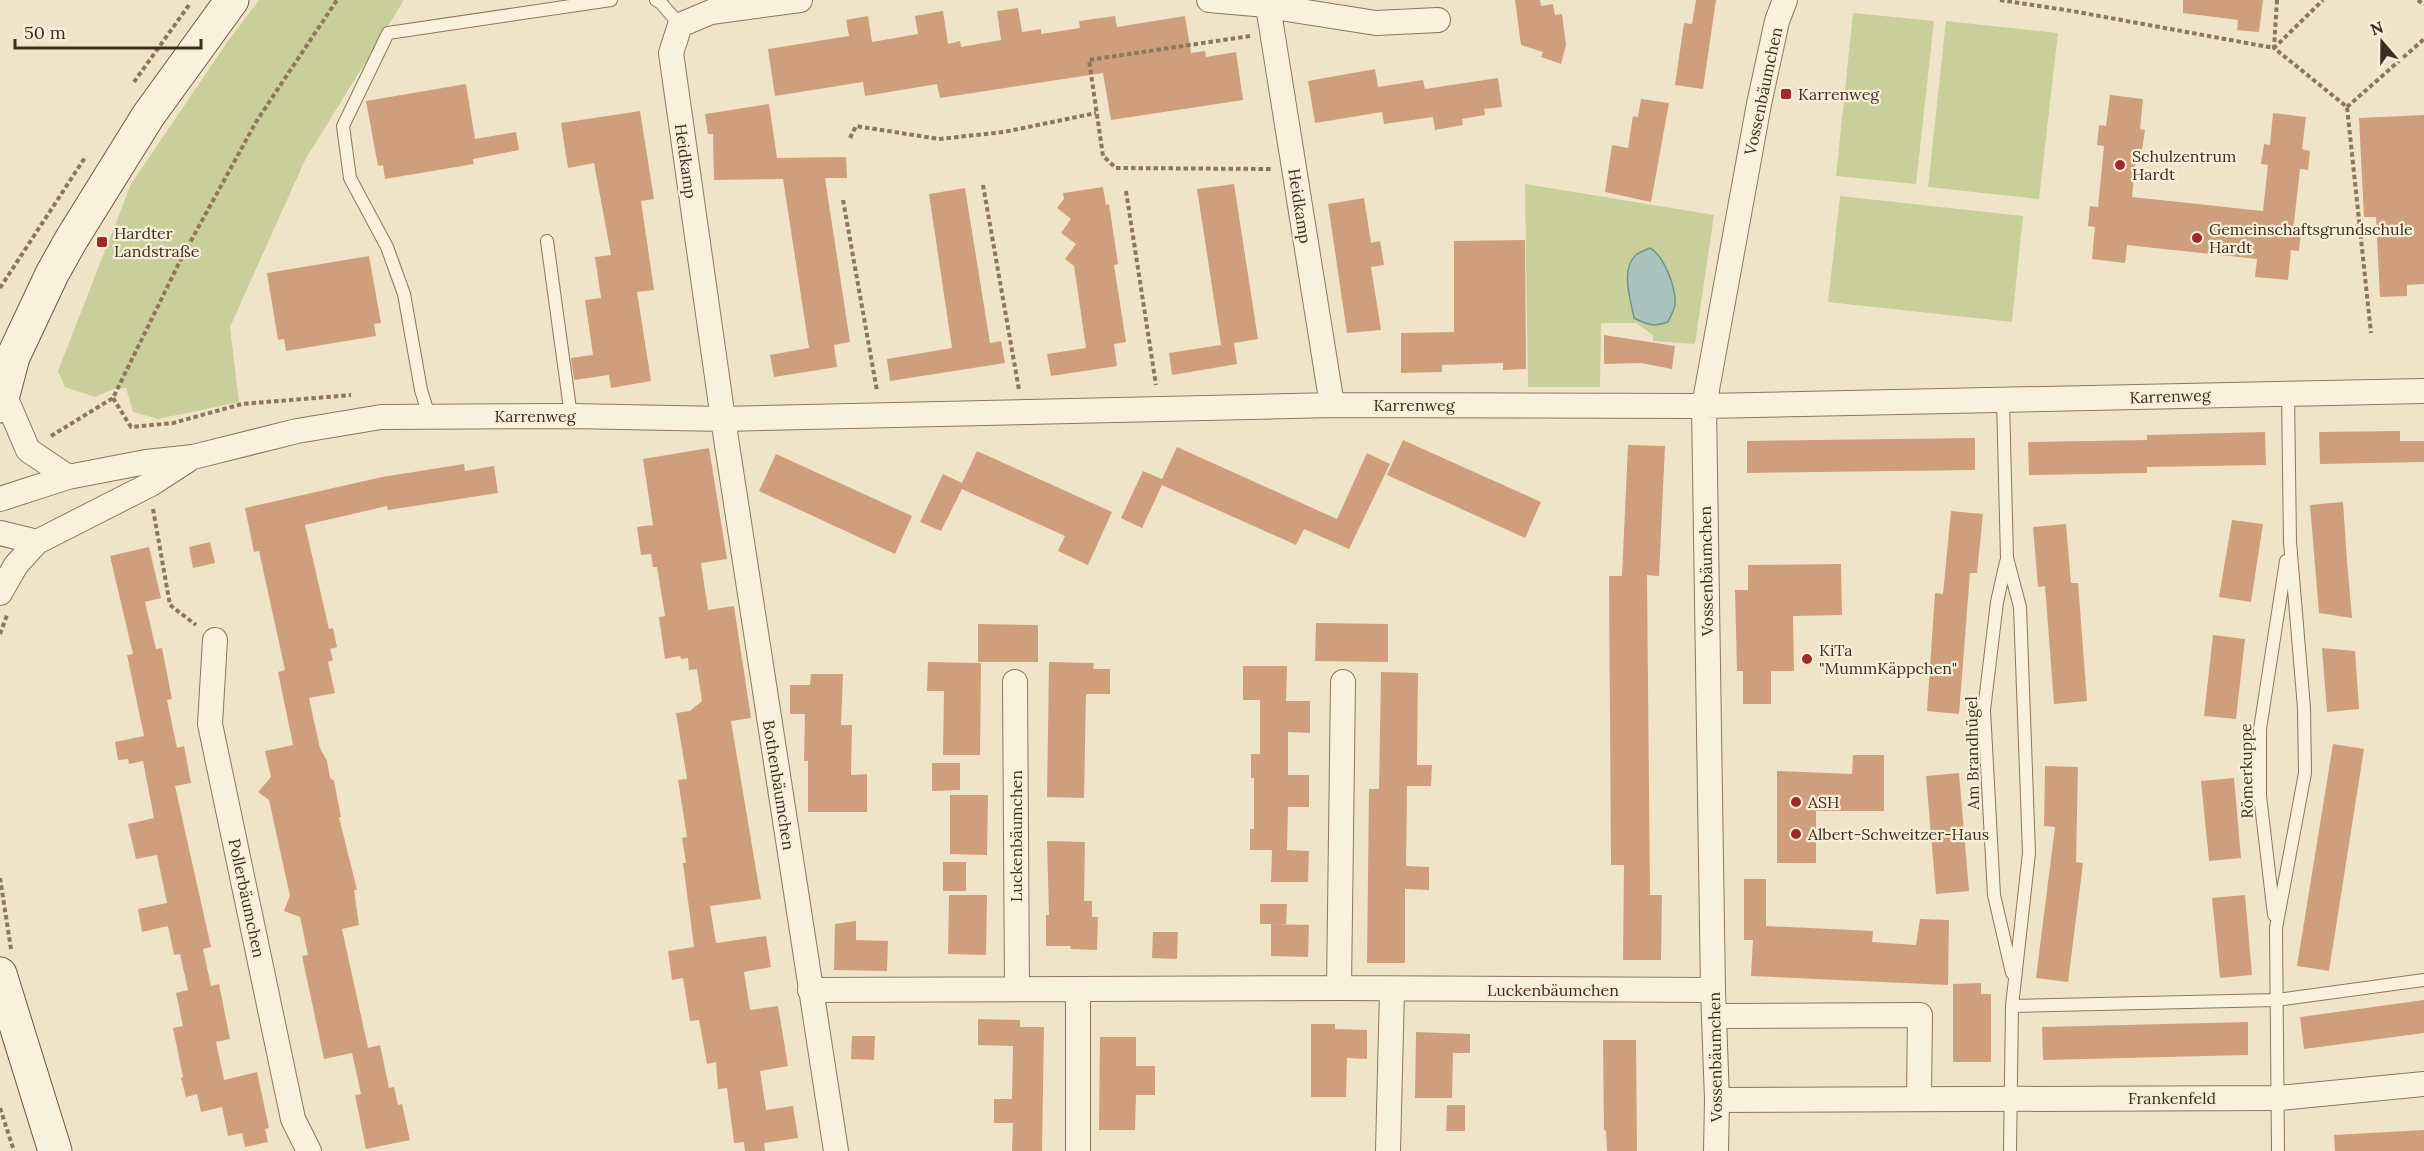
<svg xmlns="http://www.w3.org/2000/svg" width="2424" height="1151" viewBox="0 0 2424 1151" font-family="Lora,serif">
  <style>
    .green { fill: #c9cf9b; fill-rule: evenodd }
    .water { fill: #a9c4bc; stroke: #6f938a; stroke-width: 1.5 }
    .building { fill: #cf9f7d }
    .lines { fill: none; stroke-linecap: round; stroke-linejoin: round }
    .service-casing { stroke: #8d765c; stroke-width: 14 }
    .minor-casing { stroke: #8d765c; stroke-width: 26 }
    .secondary-casing { stroke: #6f573f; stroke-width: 35 }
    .path { stroke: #8d765c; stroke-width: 4; stroke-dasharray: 4.5 3; stroke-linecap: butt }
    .service { stroke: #faf1dc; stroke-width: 12 }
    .minor { stroke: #faf1dc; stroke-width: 24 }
    .secondary { stroke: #faf1dc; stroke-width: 33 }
    .poi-dot { fill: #9e2a2b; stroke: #f7eed8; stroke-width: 2 }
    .labels { text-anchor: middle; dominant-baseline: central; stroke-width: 4.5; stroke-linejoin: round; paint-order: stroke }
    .street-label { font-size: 16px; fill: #3d2e20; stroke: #f7eed8 }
    .poi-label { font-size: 16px; fill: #3d2e20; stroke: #f7eed8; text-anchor: start }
  </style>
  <rect width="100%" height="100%" fill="#f0e4c8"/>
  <path class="green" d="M259,0H404L305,160L230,327L239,402L158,419L133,412L126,388L114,389L95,397L65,387L58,371L131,184L228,41Z
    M1853,13L1934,21L1916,184L1836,176Z
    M1946,21L2058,33L2039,199L1928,187Z
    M1525,184L1714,215L1695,344L1653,341V335L1636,323H1601L1600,387H1528ZM1666,267L1675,304L1634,318L1628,280Z
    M1840,196L2023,216L2012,322L1828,302Z"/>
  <path class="water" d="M1650,248C1664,256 1676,287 1675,304C1675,309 1670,317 1668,322C1655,327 1647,325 1634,318C1631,301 1620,269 1636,255C1639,252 1646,250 1650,248Z"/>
  <path class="building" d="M1515,0H1540L1541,6L1553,4L1555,15L1562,14L1566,45L1561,64L1541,57L1543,52L1521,45Z
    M1696,0H1716L1703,89L1675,85L1684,23L1692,24Z
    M2183,0H2263L2259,32L2237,30L2238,20L2183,13Z
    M1018,8L1022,32L1041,29V34L1080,28L1079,21L1115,16L1117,27L1185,16L1191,53L1205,51L1206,57L1236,52L1243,100L1111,120L1103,73L940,98L937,84L865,96L863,82L775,96L768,49L849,36L846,20L868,16L872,42L918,34L915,16L943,11L948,44L960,41L961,47L1001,40L997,11Z
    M1375,69L1378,87L1423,80L1425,89L1498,78L1502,107L1484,109L1485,115L1462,119L1463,125L1435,130L1433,117L1384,124L1382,112L1315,123L1308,81Z
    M466,84L475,139L516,132L519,150L473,159L474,164L385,179L383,165L378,166L366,101Z
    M2110,95L2143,99L2140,129L2145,130L2142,150H2137L2132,197L2263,211L2268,165L2261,164L2264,144L2270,145L2273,113L2306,117L2302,149L2310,151L2308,170L2300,169L2293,231H2301L2299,251L2291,250L2288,280L2255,277L2257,259L2127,245L2125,263L2092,259L2095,227L2088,226L2090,206L2098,207L2104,146L2097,145L2099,125L2106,126Z
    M1641,99L1669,103L1651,202L1605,192L1612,145L1628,148L1633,116L1638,117Z
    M769,104L777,158L846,157L847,178H825L850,342L834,345L837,367L774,377L770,355L809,348L783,179L714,180L713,134H708L705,114Z
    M640,111L654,199L641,201L654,290L637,292L651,381L611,388L609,375L574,380L571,358L593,355L585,300L601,298L595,257L611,255L594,163L568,168L561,123Z
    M2424,115V284L2407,285V296L2380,297L2376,217H2364L2359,118Z
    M1234,184L1258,339L1222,345L1234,343L1237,364L1172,375L1169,353L1221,345L1197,189Z
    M1103,187L1106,205L1109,204L1118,264L1114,265L1126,342L1114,344L1117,366L1051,376L1047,354L1086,348L1074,266L1065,259L1076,244L1061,233L1071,219L1057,208L1064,199L1063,193Z
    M965,188L990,343L1001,341L1005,363L890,381L887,359L952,348L929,194Z
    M1364,198L1371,243L1380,241L1384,265L1371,267L1381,330L1347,333L1328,204Z
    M1525,240L1526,369L1503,370V363L1442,365V372L1401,373V333L1454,332V241Z
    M369,256L381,323L374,324L376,336L286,351L284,339L278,340L267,273Z
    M1604,335L1675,346L1672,369L1641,363L1604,364Z
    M2400,431V441H2424V462L2320,464L2319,432Z
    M2265,432L2266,465L2147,467V473L2029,475L2028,442L2147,440V435Z
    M1975,438V470L1747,473V441Z
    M1403,440L1541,502L1525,538L1387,475Z
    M1628,445L1665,446L1659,576L1647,575L1650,895H1662L1661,960H1623L1624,865H1611L1609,576H1622Z
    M1177,447L1337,519L1367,453L1390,464L1349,549L1304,529L1296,545L1162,485L1142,528L1121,518L1143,471L1162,479Z
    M709,448L727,559L701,563L708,610L734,606L751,718L731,721L761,899L710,906L716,943L766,936L771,967L744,972L750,1010L778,1006L788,1066L760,1071L766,1110L793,1106L798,1138L764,1143L765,1151H745L744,1142L734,1143L727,1088L718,1089L716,1062L707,1064L699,1020L690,1021L683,978L672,980L668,951L694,947L683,863H686L682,838L687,837L678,780L687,779L676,713L690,711L702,701L697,669L689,670L688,658L681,659L680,656L665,659L659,617L665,616L657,567H653L651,554L641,555L637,527L653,525L643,459Z
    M977,451L1112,512L1088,565L1058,551L1065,536L962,489L941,531L920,522L943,474L962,483Z
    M776,454L912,516L895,554L759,491Z
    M464,464L465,471L494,466L498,493L388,510L387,506L305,525L329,629L333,628L337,647L330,649L333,660L328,662L335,693L309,698L320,748L327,761L330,778L334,781L341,817H339L357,890H354L359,925L342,929L368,1048L380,1045L389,1088L394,1087L398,1105L402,1104L410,1140L366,1149L355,1095L361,1094L352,1053L324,1059L302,956L308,955L300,917L284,911L290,896L269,800L258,792L271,777L265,751L293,745L278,672L285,670L259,551L254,552L245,508L382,477Z
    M2343,502L2347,561L2352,618L2319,613L2310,505Z
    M1951,511L1983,514L1977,573H1970L1959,714L1927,711L1935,593L1943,594Z
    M2232,520L2263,524L2251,602L2219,597Z
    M2066,524L2071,583H2078L2087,701L2054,704L2045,586L2038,587L2033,527Z
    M210,542L215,563L193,568L189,547Z
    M149,547L161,598L145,602L156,649L162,648L172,699L167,700L177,748L184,746L191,783L175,786L211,947L203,949L211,986L219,984L230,1039L216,1042L224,1080L257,1072L269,1128L265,1129L268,1142L245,1147L242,1133L228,1136L222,1107L201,1112L197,1094L186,1097L181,1078L183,1077L173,1028L183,1026L176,993L188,990L180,954L174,955L168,926L142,932L138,909L167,903L157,855L136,859L128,824L154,818L143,761L129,764L128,759L118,760L115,742L144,736L127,655L133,654L110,556Z
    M1841,564L1842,615L1793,616L1794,671H1771V704H1743V671H1737L1735,590H1748V565Z
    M1316,623L1388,624V662L1315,661Z
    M978,624L1038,625V662H978Z
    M2213,635L2245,639L2236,719L2204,716Z
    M2322,648L2355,651L2359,709L2327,712Z
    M928,662L981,663L980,755H943L944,691H927Z
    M1049,662L1094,663L1093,669H1110V694H1086L1084,798L1047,797Z
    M1243,666H1287L1286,701H1310V733L1288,732V775H1309V807H1288L1287,850L1309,851L1308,882H1271L1272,850H1250V829H1254V778H1251V754H1260V700H1243Z
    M1381,672L1418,673L1417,765H1432L1431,786H1407L1406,866L1429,867V890L1405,889V963H1367L1369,789H1379Z
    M811,674H843L841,725H852L851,775L867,774V812H808V761H804L805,714H790V685H810Z
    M2333,744L2364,749L2329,971L2297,966Z
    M1853,755H1884V811H1816V863H1777V771L1852,774Z
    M932,763H960V790L932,791Z
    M2045,766L2078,767L2076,862L2083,863L2068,982L2036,978L2055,827L2044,826Z
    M1959,773L1969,891L1936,894L1926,776Z
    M2234,778L2241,858L2209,861L2201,781Z
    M950,795H988L987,855L950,854Z
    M1047,841L1085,842L1084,901H1092V917H1098L1097,950L1070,949L1071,946H1046V915H1049Z
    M943,862H966V891H943Z
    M1744,879H1766V926L1873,931L1872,942L1916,945L1920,919L1949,920L1948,985L1751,976L1753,940H1744Z
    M949,895H987L986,955L948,954Z
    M2245,895L2252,975L2220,978L2212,898Z
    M1260,904H1287L1286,924H1260Z
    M856,921V940L888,941L887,971L834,970L835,924Z
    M1271,924L1309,925L1308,957L1271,956Z
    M1153,932H1178L1177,959L1152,958Z
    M1981,983V994H1991V1062H1953V984Z
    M2424,1000V1033L2304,1049L2300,1017Z
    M978,1019L1020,1020V1027H1044L1042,1151H1012L1013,1123H994V1099H1012L1013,1046L978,1045Z
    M2248,1022V1055L2043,1060L2042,1027Z
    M1311,1024H1335V1029L1367,1030V1059L1347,1058L1346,1097H1311Z
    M1416,1032L1470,1034V1053H1453L1452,1098H1415Z
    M852,1036H875L874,1060L851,1059Z
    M1100,1037H1136V1066H1155V1095H1136L1135,1130H1099Z
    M1603,1040H1636L1637,1151H1607L1606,1131L1604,1130Z
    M1447,1105H1465V1131H1446Z
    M2424,1130V1151H2335L2334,1135Z"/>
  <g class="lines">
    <g class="service-casing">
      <path id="service" d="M656,0L661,3L680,25
        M547,241L571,416
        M2003,400L2007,558L2020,607L2029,853L2012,1006L2010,1151
        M429,416L421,390L404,294L387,247L350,178L343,126L388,33L611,0
        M2006,562L1997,602L1984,710L1994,895L2012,973
        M2274,915L2260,796V729L2286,561
        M2012,1006L2277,1000L2424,980
        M2278,1151L2276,928L2305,773L2304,708L2290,542L2288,392"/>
    </g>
    <g class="minor-casing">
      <path id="minor" d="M800,0L711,12L680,25L671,53L723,419L836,1151
        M1209,0L1255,4L1376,23L1438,20
        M1268,6L1332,405
        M4,394L28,450L68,477
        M0,499L68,477L146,462L193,457L297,431L381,417L571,416L723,419L1332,405L1704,406L2424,391
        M0,533L37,542
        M0,593L16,565L37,542L151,484L188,460
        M215,640L210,724L293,1119L309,1151
        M1015,682L1017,989
        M1339,988L1343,682
        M810,990L1339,988L1713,990
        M1715,1016L1920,1015L1919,1098
        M1717,1100L2279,1098L2424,1084
        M1078,1151V990
        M1388,1151L1392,990
        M1716,1151L1717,1100L1713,990L1704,406L1759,104L1777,21L1785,0"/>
    </g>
    <g class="secondary-casing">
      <path id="secondary" d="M0,406L13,357L52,274L71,240L148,116L232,0
        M0,974L55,1151"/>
    </g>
    <path class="path" d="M2000,0L2072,11L2274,48L2323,0
      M2277,0L2274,48L2347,107L2371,333
      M2418,0L2424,5
      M1250,36L1089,60L1103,156L1116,168L1272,169
      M134,82L189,5
      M2347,107L2424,39
      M850,138L856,126L939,139L1004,132L1096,113
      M983,185L1019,390
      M1126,191L1156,385
      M843,200L877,391
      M0,288L86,156
      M113,398L131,427L173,423L242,404L351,395
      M51,436L113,398L181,259L256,122L337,0
      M153,509L170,605L196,625
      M0,634L7,615
      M0,878L11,949
      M0,1108L14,1151"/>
    <use href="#service" class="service"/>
    <use href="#minor" class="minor"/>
    <use href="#secondary" class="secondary"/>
  </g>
  <g class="poi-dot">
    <rect x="1780" y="88" width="12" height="12" rx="3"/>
    <circle cx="2120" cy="165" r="6"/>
    <circle cx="2197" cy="238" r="6"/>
    <rect x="96" y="236" width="12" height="12" rx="3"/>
    <circle cx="1807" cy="659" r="6"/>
    <circle cx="1796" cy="802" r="6"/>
    <circle cx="1796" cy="834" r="6"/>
  </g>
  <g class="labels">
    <g class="street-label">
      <text transform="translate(1763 91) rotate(-78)">Vossenbäumchen</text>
      <text transform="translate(686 161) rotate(82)">Heidkamp</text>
      <text transform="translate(1300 206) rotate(81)">Heidkamp</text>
      <text transform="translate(2170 396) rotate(-2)">Karrenweg</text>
      <text x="1414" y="405">Karrenweg</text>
      <text x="535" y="416">Karrenweg</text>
      <text transform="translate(1706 571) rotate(-91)">Vossenbäumchen</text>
      <text transform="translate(1972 753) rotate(-91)">Am Brandhügel</text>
      <text transform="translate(2246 771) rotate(-91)">Römerkuppe</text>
      <text transform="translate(779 785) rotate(81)">Bothenbäumchen</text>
      <text transform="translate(1016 836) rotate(-90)">Luckenbäumchen</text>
      <text transform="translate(247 898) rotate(78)">Pollerbäumchen</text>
      <text x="1553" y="990">Luckenbäumchen</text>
      <text transform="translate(1715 1057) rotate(-91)">Vossenbäumchen</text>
      <text x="2172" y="1098">Frankenfeld</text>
    </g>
    <g class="poi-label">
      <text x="1798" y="94">Karrenweg</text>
      <text x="2132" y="156">Schulzentrum<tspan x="2132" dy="18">Hardt</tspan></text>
      <text x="2209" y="229">Gemeinschaftsgrundschule<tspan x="2209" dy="18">Hardt</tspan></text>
      <text x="114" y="233">Hardter<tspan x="114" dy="18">Landstraße</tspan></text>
      <text x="1819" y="650">KiTa<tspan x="1819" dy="18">"MummKäppchen"</tspan></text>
      <text x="1808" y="802">ASH</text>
      <text x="1808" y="834">Albert-Schweitzer-Haus</text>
    </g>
  </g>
  <g transform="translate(2382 42) rotate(340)" stroke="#f7eed8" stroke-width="4.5" paint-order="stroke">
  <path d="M0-4.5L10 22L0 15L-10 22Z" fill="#3d2e20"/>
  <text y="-9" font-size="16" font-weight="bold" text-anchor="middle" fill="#3d2e20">N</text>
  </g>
  <path d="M15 39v9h186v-9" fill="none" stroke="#3d2e20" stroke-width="3"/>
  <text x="24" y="39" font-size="18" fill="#3d2e20" stroke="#f7eed8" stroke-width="4.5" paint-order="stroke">50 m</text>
</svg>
